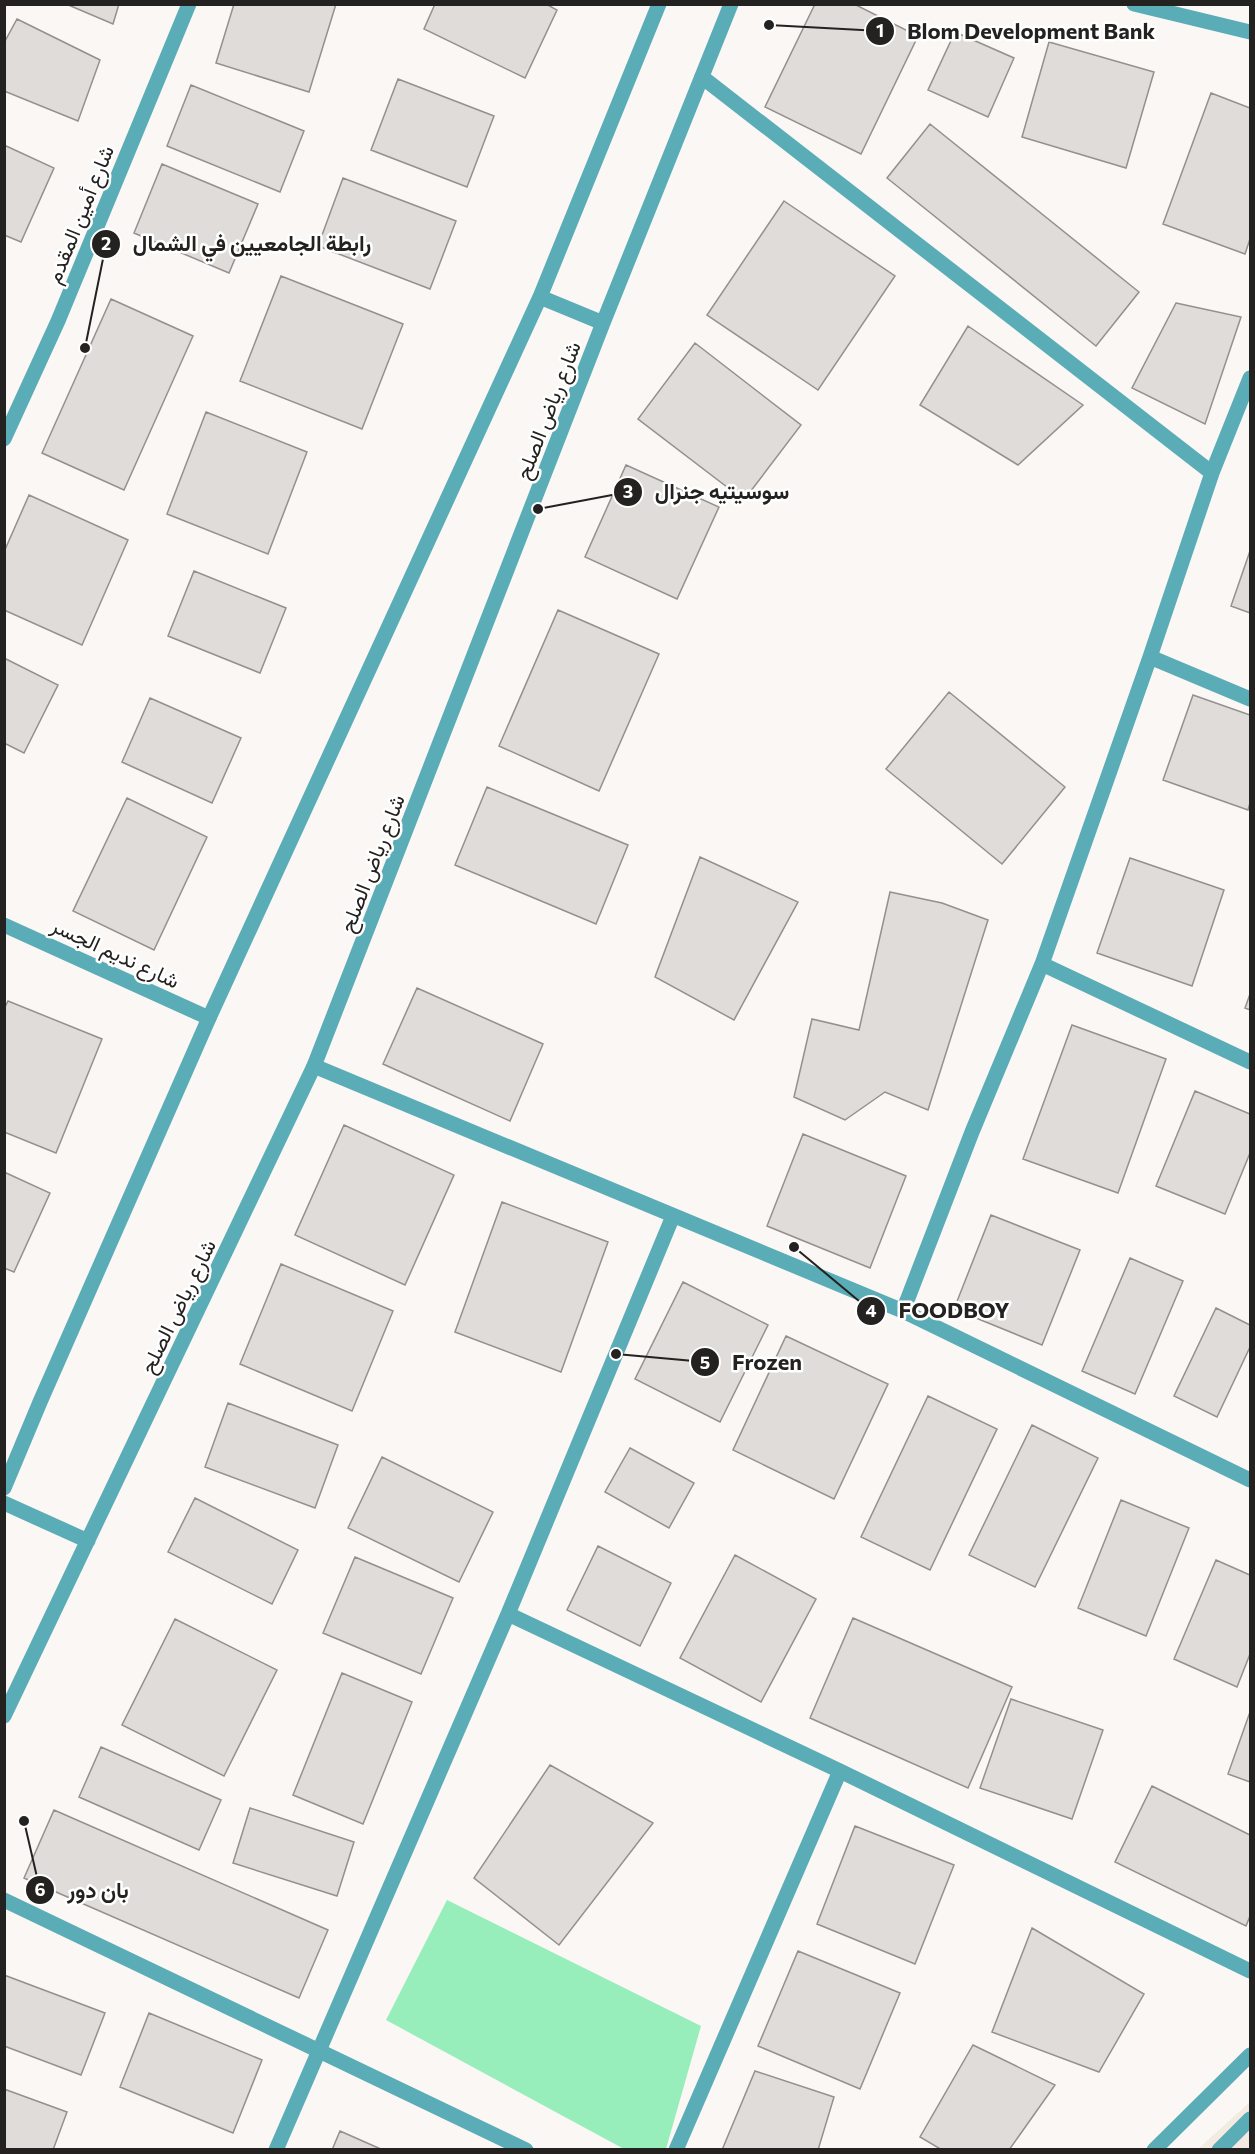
<svg xmlns="http://www.w3.org/2000/svg" width="1255" height="2154" viewBox="0 0 1255 2154" font-family="Commissioner,Vazirmatn,sans-serif">
  <style>
    .built { fill: #f3eae2 }
    .green { fill: #97eebb }
    .building { fill: #dfdcda; stroke: #93908e; stroke-width: 1.5 }
    .lines { fill: none; stroke-linecap: round; stroke-linejoin: round }
    .minor { stroke: #5aacb6; stroke-width: 15 }
    .tertiary { stroke: #5aacb6; stroke-width: 15 }
    .labels { text-anchor: middle; dominant-baseline: central; stroke-width: 5; stroke-linejoin: round; paint-order: stroke }
    .street-label { font-size: 21px; fill: #232221; stroke: #fff }
    .leader { fill: none; stroke: #232221; stroke-width: 2 }
    .callout-dot { fill: #232221; stroke: #fff; stroke-width: 2 }
    .mark-label { font-size: 18px; text-anchor: middle; font-weight: bold; fill: #fff }
    .callout-label { font-size: 22px; text-anchor: middle; font-weight: bold; fill: #232221; stroke: #fff; stroke-width: 5; stroke-linejoin: round; paint-order: stroke }
  </style>
  <rect width="100%" height="100%" fill="#faf7f5"/>
  <path class="built" d="M1250,2102V2149H1198Z"/>
  <path class="green" d="M447,1900L701,2026L666,2149H624L386,2020Z"/>
  <path class="building" d="M66,4H119L113,24Z
    M234,4H336L309,92L216,63Z
    M435,4H546L557,10L525,78L424,29Z
    M815,4H854L918,36L861,154L765,107Z
    M17,19L100,60L78,121L4,91V43Z
    M955,32L1014,58L988,117L928,90Z
    M1049,42L1154,72L1126,168L1022,137Z
    M398,79L494,116L467,187L371,150Z
    M191,85L304,131L280,192L167,146Z
    M1211,93L1250,108V239L1245,254L1163,224Z
    M930,124L1139,292L1096,346L887,178Z
    M4,145L54,168L21,242L4,235Z
    M162,164L258,204L229,273L134,233Z
    M343,178L456,221L430,289L318,246Z
    M784,201L895,276L818,390L707,315Z
    M281,276L403,324L362,429L240,381Z
    M111,299L193,336L124,490L42,453Z
    M1176,303L1241,317L1205,424L1132,388Z
    M968,326L1083,405L1018,465L920,405Z
    M695,343L801,425L744,500L638,419Z
    M206,412L307,452L268,554L167,514Z
    M626,465L719,507L677,599L585,557Z
    M29,495L128,540L82,645L4,610V552Z
    M1250,551V613L1231,606Z
    M194,571L286,608L260,673L168,636Z
    M558,610L659,654L599,791L499,746Z
    M4,658L58,685L24,753L4,743Z
    M949,692L1065,787L1002,864L886,769Z
    M1193,695L1250,715V803L1248,810L1163,780Z
    M150,698L241,738L212,803L122,762Z
    M487,787L628,845L596,924L455,865Z
    M127,798L207,837L154,950L73,911Z
    M700,857L798,902L734,1020L655,977Z
    M1130,858L1224,890L1192,986L1097,953Z
    M890,892L942,903L988,920L928,1110L885,1092L845,1120L794,1097L812,1019L859,1030Z
    M417,988L543,1044L510,1121L383,1064Z
    M1250,994V1010L1245,1008Z
    M8,1001L102,1039L56,1153L4,1132V1009Z
    M1072,1025L1166,1059L1118,1193L1023,1159Z
    M1195,1091L1250,1114V1153L1225,1214L1156,1186Z
    M344,1125L454,1175L405,1285L295,1235Z
    M803,1134L906,1176L870,1268L767,1226Z
    M4,1172L50,1193L14,1272L4,1268Z
    M502,1202L608,1242L561,1372L455,1332Z
    M991,1215L1080,1250L1042,1345L954,1309Z
    M1130,1258L1183,1281L1135,1394L1082,1371Z
    M281,1264L393,1311L352,1411L240,1364Z
    M683,1282L768,1325L720,1422L635,1379Z
    M1216,1308L1250,1325V1347L1217,1417L1174,1396Z
    M786,1336L888,1384L834,1499L733,1450Z
    M928,1396L997,1429L930,1570L861,1537Z
    M228,1403L338,1445L315,1508L205,1467Z
    M1032,1425L1098,1458L1035,1587L969,1555Z
    M630,1448L694,1483L669,1528L605,1492Z
    M382,1457L493,1512L459,1582L348,1528Z
    M195,1498L298,1550L272,1604L168,1552Z
    M1121,1500L1189,1528L1146,1636L1078,1608Z
    M598,1546L671,1583L640,1646L567,1610Z
    M735,1555L816,1599L761,1702L680,1658Z
    M355,1557L453,1598L421,1674L323,1633Z
    M1216,1560L1250,1575V1654L1237,1687L1174,1659Z
    M853,1618L1012,1687L968,1788L810,1718Z
    M175,1619L277,1670L224,1776L122,1725Z
    M342,1673L412,1702L363,1824L293,1795Z
    M1011,1699L1103,1730L1072,1819L980,1788Z
    M1250,1712V1782L1228,1774Z
    M101,1747L221,1800L199,1850L79,1797Z
    M550,1765L653,1823L559,1945L474,1878Z
    M1152,1786L1250,1835V1916L1246,1926L1115,1862Z
    M250,1808L354,1842L337,1896L233,1863Z
    M54,1810L328,1930L299,1998L24,1878Z
    M855,1826L954,1865L915,1964L817,1924Z
    M1032,1928L1144,1994L1099,2072L992,2032Z
    M798,1951L900,1993L860,2089L758,2046Z
    M4,1975L105,2013L81,2075L4,2046Z
    M149,2013L262,2060L233,2133L120,2087Z
    M973,2045L1055,2085L1009,2150H942L920,2137Z
    M755,2071L834,2097L818,2150H722Z
    M4,2089L67,2112L53,2150H4Z
    M340,2131L383,2150H332Z"/>
  <g class="lines">
    <path class="minor" d="M702,77L1212,473
      M4,439L58,321L189,4
      M1150,657L1250,699
      M4,925L209,1018
      M1042,964L1250,1062
      M314,1066L903,1311L1250,1480
      M903,1311L972,1132L1042,964L1150,657L1212,473L1250,378
      M508,1614L840,1771L1250,1971
      M4,1900L526,2150
      M276,2150L508,1614L673,1216
      M676,2150L840,1771"/>
    <path class="tertiary" d="M1134,4L1250,32
      M540,297L603,323
      M4,1488L40,1402L209,1018L540,297L659,4
      M4,1503L88,1541
      M4,1716L314,1066L603,323L731,4
      M1154,2150L1250,2055
      M1219,2150L1250,2119"/>
  </g>
  <g class="labels">
    <g class="street-label">
      <text transform="translate(79 214) rotate(-68)">شارع أمين المقدم</text>
      <text transform="translate(547 410) rotate(-69)">شارع رياض الصلح</text>
      <text transform="translate(371 863) rotate(-69)">شارع رياض الصلح</text>
      <text transform="translate(116 952) rotate(25)">شارع نديم الجسر</text>
      <text transform="translate(177 1306) rotate(-64)">شارع رياض الصلح</text>
    </g>
  </g>
  <path class="leader" d="M769 25L880 31M85 348L106 244M538 509L628 492M794 1247L871 1311M616 1354L705 1362M24 1821L40 1890"/>
  <g class="callout-dot">
    <circle cx="769" cy="25" r="6"/>
    <circle cx="85" cy="348" r="6"/>
    <circle cx="538" cy="509" r="6"/>
    <circle cx="794" cy="1247" r="6"/>
    <circle cx="616" cy="1354" r="6"/>
    <circle cx="24" cy="1821" r="6"/>
    <circle cx="880" cy="31" r="15"/>
    <circle cx="106" cy="244" r="15"/>
    <circle cx="628" cy="492" r="15"/>
    <circle cx="871" cy="1311" r="15"/>
    <circle cx="705" cy="1362" r="15"/>
    <circle cx="40" cy="1890" r="15"/>
  </g>
  <g class="mark-label">
    <text x="880" y="37">1</text>
    <text x="106" y="250">2</text>
    <text x="628" y="498">3</text>
    <text x="871" y="1317">4</text>
    <text x="705" y="1369">5</text>
    <text x="40" y="1896">6</text>
  </g>
  <g class="callout-label">
    <text x="1031" y="39">Blom Development Bank</text>
    <text x="252" y="251">رابطة الجامعيين في الشمال</text>
    <text x="722" y="499">سوسيتيه جنرال</text>
    <text x="954" y="1318">FOODBOY</text>
    <text x="767" y="1370">Frozen</text>
    <text x="98" y="1898">بان دور</text>
  </g>
  <rect width="1255" height="2154" fill="none" stroke="#232221" stroke-width="12"/>
</svg>
